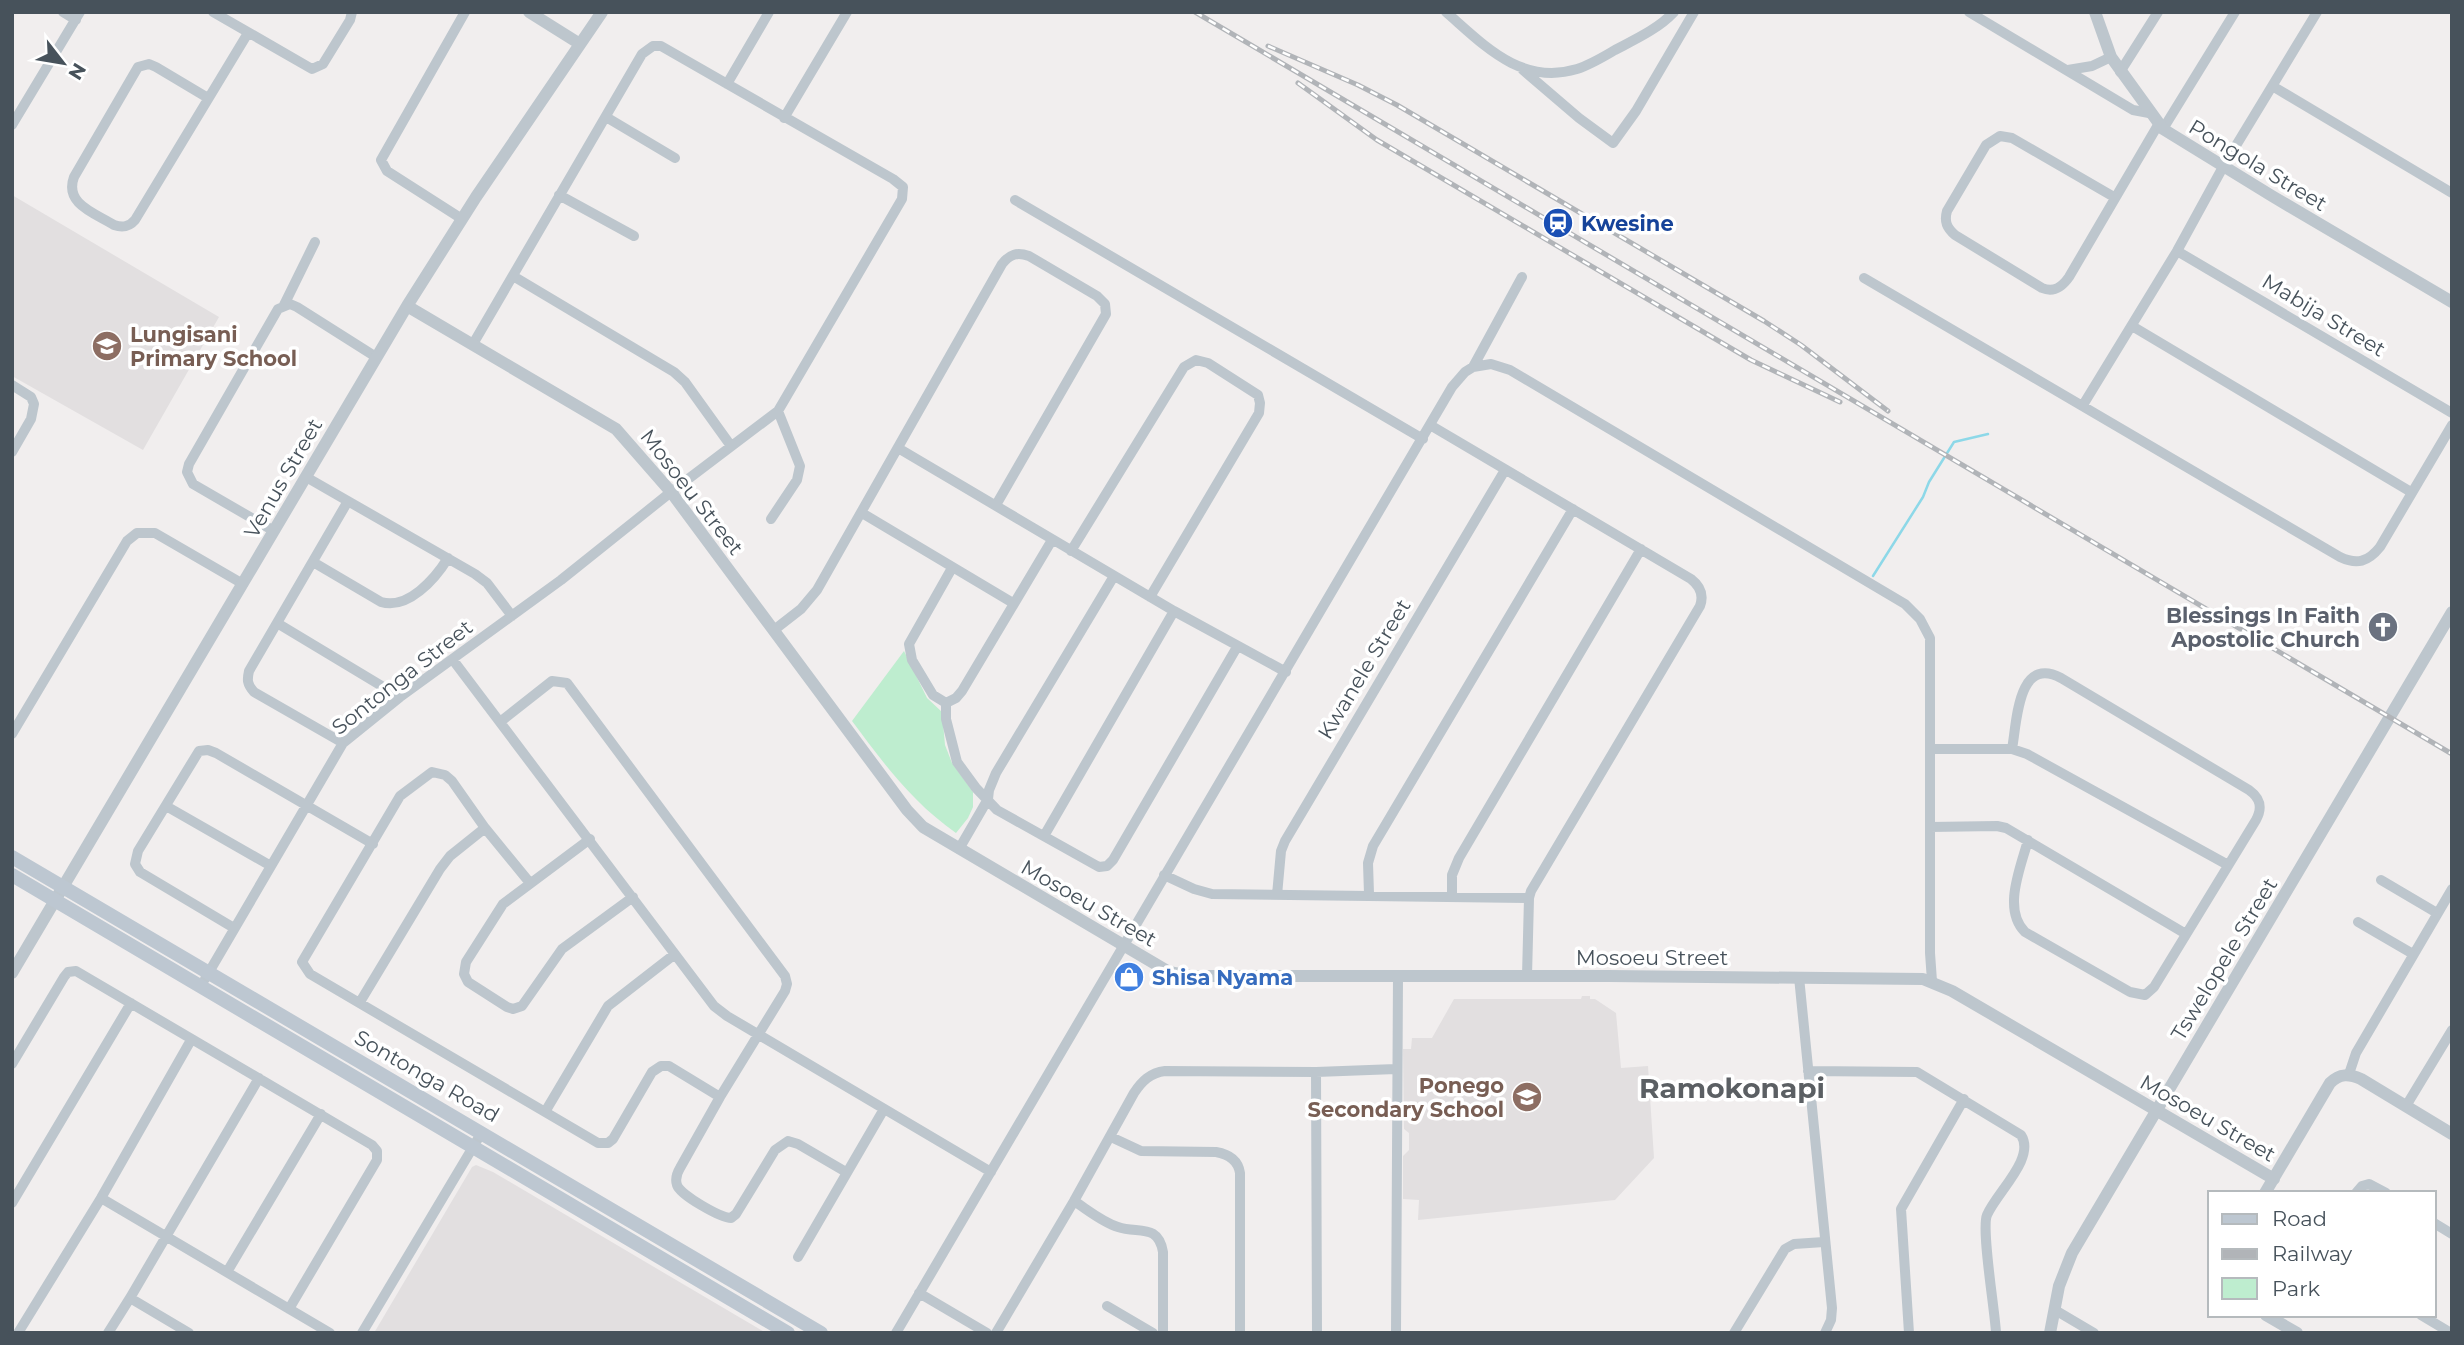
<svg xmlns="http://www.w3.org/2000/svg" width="2464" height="1345" viewBox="0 0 2464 1345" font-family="Montserrat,sans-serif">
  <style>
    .education { fill: #e2dfe0 }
    .green { fill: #beedcf }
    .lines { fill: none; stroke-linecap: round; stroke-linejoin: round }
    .stream { stroke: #8dd8e8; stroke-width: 2.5 }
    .minor { stroke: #bdc6cd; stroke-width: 10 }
    .tertiary { stroke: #bdc6cd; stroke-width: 12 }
    .secondary { stroke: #bdc7d1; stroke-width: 14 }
    .rail-casing { stroke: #b1b4b8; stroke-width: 5 }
    .rail { stroke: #fff; stroke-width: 2.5; stroke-dasharray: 8; stroke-linecap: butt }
    .labels { text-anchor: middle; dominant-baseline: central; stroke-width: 7; stroke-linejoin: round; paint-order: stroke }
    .street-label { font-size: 21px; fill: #47525b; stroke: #fff }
    .transit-label { font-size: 21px; font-weight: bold; fill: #164399; stroke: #fff; text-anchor: start }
    .education-label { font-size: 21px; font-weight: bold; fill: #785e54; stroke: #fff; text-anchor: start }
    .worship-label { font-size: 21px; font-weight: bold; fill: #5b616d; stroke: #fff; text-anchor: end }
    .shop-label { font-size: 21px; font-weight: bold; fill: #366cbe; stroke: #fff; text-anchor: start }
    .district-label { font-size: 28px; font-weight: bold; fill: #5b5f63; stroke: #fff }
  </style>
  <rect width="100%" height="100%" fill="#f1eeee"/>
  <path class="education" d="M12,195L219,317L143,450L12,376Z
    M1582,996H1590V999H1595L1616,1013L1621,1068L1648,1066L1654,1158L1615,1200L1418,1220L1419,1200L1403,1199V1156L1409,1150V1133L1404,1129L1403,1049H1411L1412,1038H1432L1454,999H1581Z
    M476,1165L493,1172L766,1333H374L472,1167Z"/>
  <path class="green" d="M904,651L927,698L942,712L945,745L952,763L973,792V807L968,818L956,833C912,802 884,764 852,721Z"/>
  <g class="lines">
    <path class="stream" d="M1873,576L1923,497L1929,482L1954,442L1988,434"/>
    <path class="minor" d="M63,12L76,20
      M213,12L312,69L323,64L350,20L352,12
      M1446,12C1484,45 1521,86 1577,69C1590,65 1603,57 1615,50C1636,39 1658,29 1674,12
      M1969,12L2133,110L2149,113
      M1523,70L1579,118L1613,143L1636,111L1694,12
      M2068,70L2092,66L2111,57
      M2120,72L2158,12
      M727,84L769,12
      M2274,87L2452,193
      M208,98L156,67L149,64L138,67L74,177C64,204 95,213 114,225C123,228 129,227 135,220L248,33
      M606,117L675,158
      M784,118L847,12
      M12,125L80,12
      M2163,129L2235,12
      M559,195L634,236
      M2114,197L2012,138L2000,136L1986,145L1947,211C1944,222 1947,228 1955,235L2042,288C2054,293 2062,287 2069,277L2158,125
      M1015,200L1423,439
      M462,219L387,171L381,160L465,12
      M2177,251L2452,413
      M513,276L674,372L685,382L731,446
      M1864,278L2340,557C2357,565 2368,562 2380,547L2452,425
      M284,305L315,242
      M2132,326L2411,492
      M1473,367L1491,364L1510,370L1905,604L1920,619L1930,638V953L1932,981
      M12,385L31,397L34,404L31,419L12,452
      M2083,405L2177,251L2223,167L2317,12
      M1430,425L1691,579C1700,586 1704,595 1700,606L1531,891L1529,898L1527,976
      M898,448L1174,611L1286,672
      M306,477L475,574L487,583L512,616
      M862,513L1013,603
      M771,519L797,480L800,466L778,411
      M274,531L193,484L187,472L189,464L278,309L290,304L297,307L376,357
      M1071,551L1184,367L1196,360L1208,363L1258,395L1260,403L1259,413L1150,597
      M313,562L381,602C408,610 435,579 448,558
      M952,568L909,644L912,660L933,695L946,703V719L957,762L976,788L997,810L1099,867L1107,866L1113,860L1237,647
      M277,623L400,697
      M774,630L801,609L817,590L1002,264C1010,254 1017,252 1029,256L1097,296L1105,304L1106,314L996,505
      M453,660L714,1006L727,1016L991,1172
      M946,703L956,698L962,691L1052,540
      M500,722L552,681L567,683L785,976L787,984L785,991L720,1097L680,1168C677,1173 675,1179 677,1185C680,1195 721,1218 731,1218L736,1214L775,1150L788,1141L798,1144L846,1172
      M12,734L127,541L137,533H155L243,584
      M343,743L254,692C247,684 247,680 249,671L348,501
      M1930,749H2012L2027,754L2228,865
      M2012,749C2017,723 2017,655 2061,678L2249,790C2260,798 2263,807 2256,820L2154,987L2145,995L2130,992L2025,932C2002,909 2021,867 2028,840
      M166,806L271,866
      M1930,827L1997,826L2006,828L2186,934
      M1044,836L1174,611
      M590,839L503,904L466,962L464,974L468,982L507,1007L513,1009L522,1006L562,949L633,897
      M959,849L988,799L989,790L996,773L1114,576
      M1164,875L1194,889L1212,894L1529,898
      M2381,880L2437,913
      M530,883L485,828L452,781L445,775L432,772L400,796L302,962L310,974L598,1143H608L613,1139L652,1072L661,1066H669L720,1097
      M1369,894L1368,863L1373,846L1573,509
      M1277,895L1281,851L1285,841L1505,470
      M1452,896V875L1459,858L1641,549
      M2358,922L2413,954
      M234,928L140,872L135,864L138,851L199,751L208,750L216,753L373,844
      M1799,977L1832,1308L1831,1320L1825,1333
      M205,979L343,743L400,697L561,580L671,492L778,411L902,199L903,187L893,179L661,46H653L642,54L473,344
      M360,1002L440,869L450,856L485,828
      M12,1064L64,977L68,972L76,971L372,1145L377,1151V1160L289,1309
      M1808,1071L1917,1072L2021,1135C2036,1158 1997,1192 1987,1215C1981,1229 1995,1311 1996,1333
      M1316,1072L1317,1333
      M2349,1074L2356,1053L2452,889
      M2406,1106L2452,1030
      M545,1112L608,1006L675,954
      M1111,1137L1141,1151L1216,1152C1228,1154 1238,1160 1240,1173V1333
      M2356,1193L2362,1186L2369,1184L2386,1193
      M101,1198L330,1333
      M1074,1201C1088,1210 1102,1222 1118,1227C1138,1234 1158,1223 1163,1252V1333
      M12,1203L131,1003
      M2434,1223L2452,1234
      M798,1257L884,1109
      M227,1272L321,1114
      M919,1293L987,1333
      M130,1298L259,1078
      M1107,1306L1153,1333
      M2055,1310L2094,1333
      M2421,1315L2451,1333
      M18,1333L101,1198L191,1040
      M108,1333L130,1298L189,1333
      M362,1333L482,1132
      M896,1333L1452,387L1465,372L1473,367L1522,277
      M996,1333L1074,1201L1134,1093C1142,1081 1150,1073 1165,1071L1316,1072L1396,1069
      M1396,1333L1398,976
      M1734,1333L1785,1249L1794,1244L1824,1242
      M1909,1333L1901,1209L1964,1099"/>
    <path class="tertiary" d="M529,12L580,44
      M2095,12L2111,57L2163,129L2272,196L2452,302
      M407,306L616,429L671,492L907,810L923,827L1169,972L1190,976H1609L1923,979L1952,991L2274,1179
      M12,973L407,306L476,197L602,12
      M2265,1193L2330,1083C2340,1073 2349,1074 2361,1079L2452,1134
      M2266,1315L2297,1333
      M2050,1333L2059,1286L2072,1253L2452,612"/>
    <path class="secondary" d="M12,857L821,1333
      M12,875L788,1333"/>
    <g class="rail-casing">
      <path id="rail" d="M1195,12L2452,754
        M1268,46L1358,85L1397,105L1764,321L1801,345L1888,411
        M1298,83L1377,140L1751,360L1840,402"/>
    </g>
    <use href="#rail" class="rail"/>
  </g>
  <defs>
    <g id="station-disc" transform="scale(1.575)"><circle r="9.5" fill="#1a4fb4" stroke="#fff"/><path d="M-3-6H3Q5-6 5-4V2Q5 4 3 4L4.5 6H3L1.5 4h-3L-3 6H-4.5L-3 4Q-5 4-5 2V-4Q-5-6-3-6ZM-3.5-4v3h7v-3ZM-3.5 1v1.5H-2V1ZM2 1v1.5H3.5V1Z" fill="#fff"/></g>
    <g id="school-disc" transform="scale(1.575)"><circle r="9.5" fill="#8d6e63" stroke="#fff"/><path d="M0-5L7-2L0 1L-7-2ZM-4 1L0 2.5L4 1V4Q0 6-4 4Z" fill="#fff"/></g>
    <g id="church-disc" transform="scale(1.575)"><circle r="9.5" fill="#6b7280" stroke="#fff"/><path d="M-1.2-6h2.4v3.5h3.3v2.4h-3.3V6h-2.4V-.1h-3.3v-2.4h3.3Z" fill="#fff"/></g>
    <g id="shop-disc" transform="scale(1.575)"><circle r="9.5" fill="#3f7fe0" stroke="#fff"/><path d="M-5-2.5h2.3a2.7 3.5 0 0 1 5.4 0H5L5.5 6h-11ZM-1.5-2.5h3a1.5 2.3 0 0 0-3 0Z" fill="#fff"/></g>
  </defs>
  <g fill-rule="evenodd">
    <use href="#station-disc" x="1558" y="223"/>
    <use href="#school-disc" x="107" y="346"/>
    <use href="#church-disc" x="2383" y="627"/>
    <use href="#shop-disc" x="1129" y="977"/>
    <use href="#school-disc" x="1527" y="1097"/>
  </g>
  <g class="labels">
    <g class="street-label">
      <text transform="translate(2258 165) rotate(31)">Pongola Street</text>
      <text transform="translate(2324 315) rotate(31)">Mabija Street</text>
      <text transform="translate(283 478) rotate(-60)">Venus Street</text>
      <text transform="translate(692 492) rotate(52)">Mosoeu Street</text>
      <text transform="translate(1364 669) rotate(-59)">Kwanele Street</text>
      <text transform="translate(402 677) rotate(-38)">Sontonga Street</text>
      <text transform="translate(1089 903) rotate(30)">Mosoeu Street</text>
      <text x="1652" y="957">Mosoeu Street</text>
      <text transform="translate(2224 959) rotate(-59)">Tswelopele Street</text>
      <text transform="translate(427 1076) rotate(30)">Sontonga Road</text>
      <text transform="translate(2208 1118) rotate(30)">Mosoeu Street</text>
    </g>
    <g class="transit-label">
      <text x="1581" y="223">Kwesine</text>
    </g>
    <g class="education-label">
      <text x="130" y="334">Lungisani<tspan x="130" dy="24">Primary School</tspan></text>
      <text x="1504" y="1085" text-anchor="end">Ponego<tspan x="1504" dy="24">Secondary School</tspan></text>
    </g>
    <g class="worship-label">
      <text x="2360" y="615">Blessings In Faith<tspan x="2360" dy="24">Apostolic Church</tspan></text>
    </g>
    <g class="shop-label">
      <text x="1152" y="977">Shisa Nyama</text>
    </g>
    <g class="district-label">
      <text x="1732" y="1088">Ramokonapi</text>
    </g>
  </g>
  <rect width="2464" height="1345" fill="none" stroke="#47525b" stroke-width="28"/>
  <rect x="2208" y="1191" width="228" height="126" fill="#ffffff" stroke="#b5babd" stroke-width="2"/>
  <rect x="2222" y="1214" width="35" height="10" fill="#bdc7d1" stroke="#b5babd" stroke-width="2"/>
  <text x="2272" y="1226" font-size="21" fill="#47525b">Road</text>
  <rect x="2222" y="1249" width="35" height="10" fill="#b1b4b8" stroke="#b5babd" stroke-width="2"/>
  <text x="2272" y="1261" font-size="21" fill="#47525b">Railway</text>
  <rect x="2222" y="1278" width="35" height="21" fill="#beedcf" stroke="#b5babd" stroke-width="2"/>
  <text x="2272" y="1296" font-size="21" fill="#47525b">Park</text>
  <g transform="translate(63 63) rotate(121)" stroke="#ffffff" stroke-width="5" paint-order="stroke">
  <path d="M0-5L12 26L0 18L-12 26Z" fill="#47525b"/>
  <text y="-10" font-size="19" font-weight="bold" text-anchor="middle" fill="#47525b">N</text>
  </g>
</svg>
